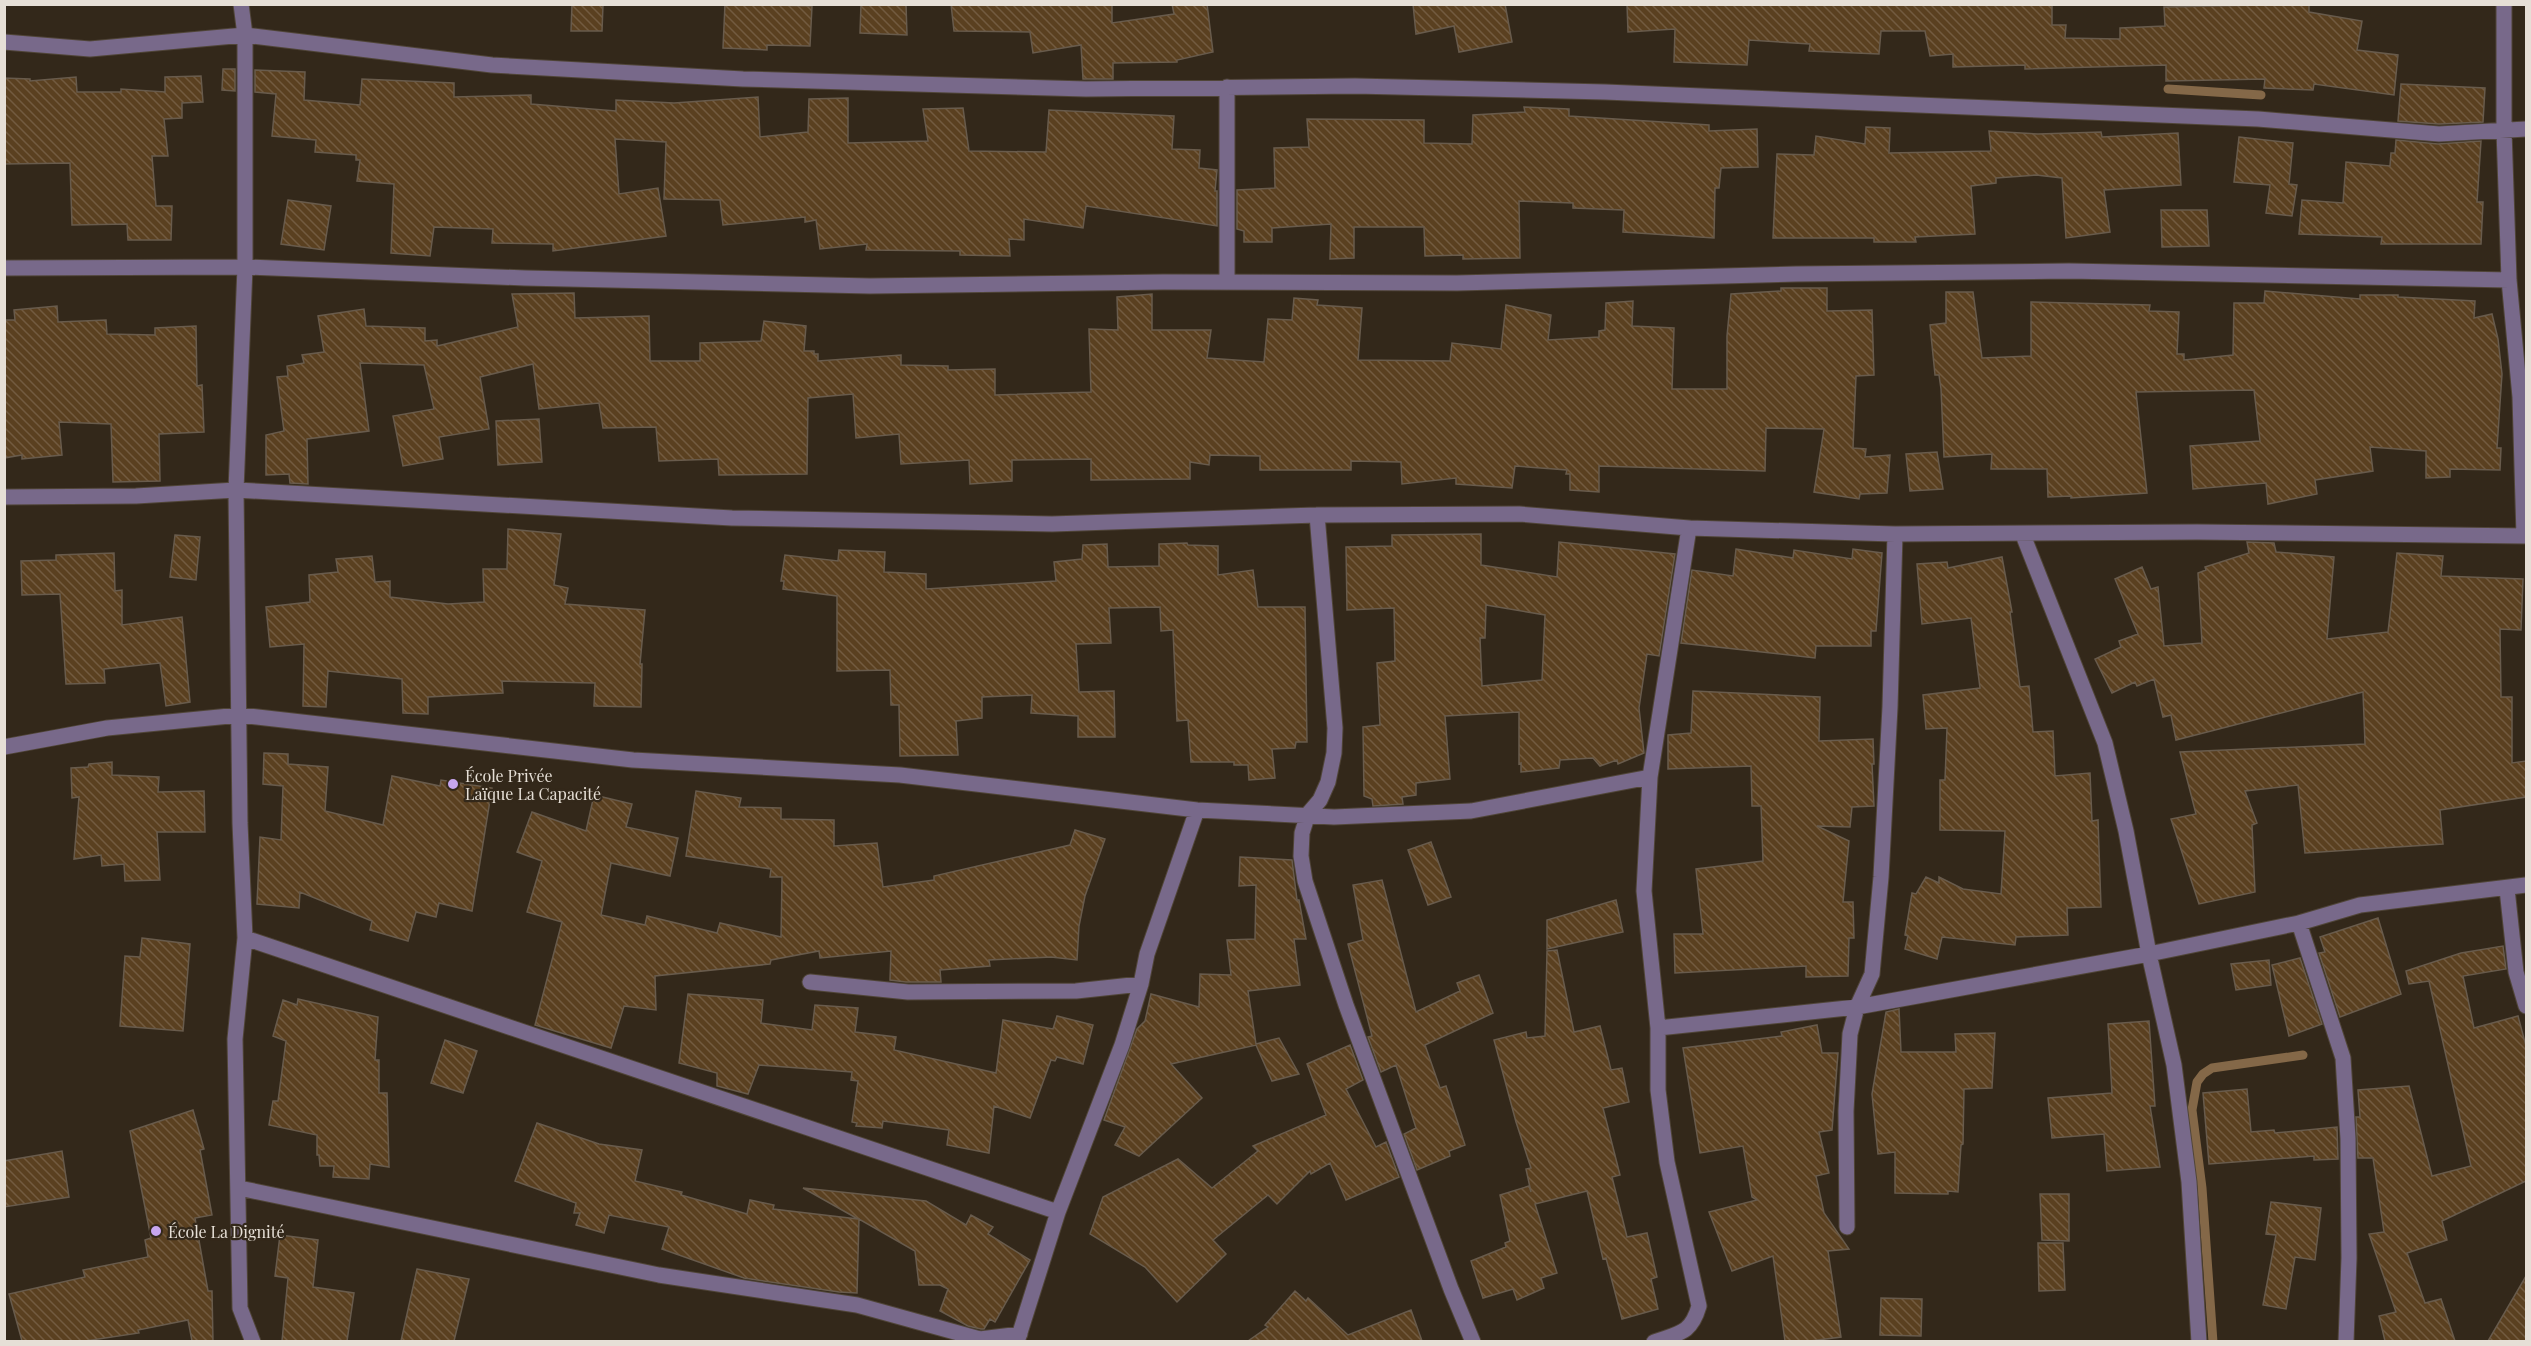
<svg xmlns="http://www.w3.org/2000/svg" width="2531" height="1346" viewBox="0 0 2531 1346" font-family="'Playfair Display',serif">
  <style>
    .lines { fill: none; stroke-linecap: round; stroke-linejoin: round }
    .stream { stroke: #846848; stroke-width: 9 }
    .building { fill: url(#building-back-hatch); stroke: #685b4c; stroke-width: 1.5; fill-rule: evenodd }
    .minor-casing { stroke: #504538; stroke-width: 17 }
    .minor { stroke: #78698a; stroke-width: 15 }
    .poi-dot { fill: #c7a6ef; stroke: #33281a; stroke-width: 2 }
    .labels { text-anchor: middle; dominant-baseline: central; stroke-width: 4.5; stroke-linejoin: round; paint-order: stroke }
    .poi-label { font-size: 16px; fill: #e6dfd6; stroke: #33281a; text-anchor: start }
  </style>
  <defs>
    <pattern id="building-back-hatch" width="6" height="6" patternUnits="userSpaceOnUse" patternTransform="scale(1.5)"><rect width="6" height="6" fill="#5a4020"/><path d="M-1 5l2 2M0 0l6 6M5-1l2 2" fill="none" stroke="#725b40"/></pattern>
  </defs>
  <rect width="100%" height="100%" fill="#33281a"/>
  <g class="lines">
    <path class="stream" d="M2168,89L2261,95
      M2213,1342L2202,1188L2192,1110L2197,1082L2203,1074L2212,1068L2303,1055"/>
  </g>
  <path class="building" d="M725,4L812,6L810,46L767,45V50L723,48Z
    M861,4H906L907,35L860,33Z
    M951,4H1112V23L1174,14L1172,4H1207L1213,52L1177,60V62L1113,63V79H1083L1081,45L1033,53L1030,32L954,31Z
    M1413,4H1505L1512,42L1459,52L1454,26L1416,34Z
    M1627,4H2052V25H2066L2065,38L2120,39V28L2165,26L2164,7L2309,4V12L2362,21L2357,50L2398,55L2394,95L2314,84L2313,90L2264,88L2265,79L2166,81V65L2025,69V65L1953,67V54L1930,56L1925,31H1881L1879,54L1809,51L1810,44L1749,40L1747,65L1674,62L1675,29L1628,32Z
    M572,5H603L602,31H571Z
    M223,69H235V91L222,90Z
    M255,70L305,72L304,100L360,105L362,79L454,83V97L531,95V104L616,111V100L674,103L758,97L760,137L808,132L809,99L848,98V143L928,141L923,109L963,108L969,151L1046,152L1049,110L1174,116L1172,149L1200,150L1199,168L1217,170L1215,191H1217V226L1086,206L1083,228L1024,219V240L1009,239L1010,256L960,255V251L866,250L867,244L820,249L816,220L805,222V217L723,225L720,200L664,199L666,142L615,139L619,194L658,188L666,236L553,251V244L492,243L493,229L434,227L430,256L391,253L394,184L357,181L360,160H356V155L315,152L316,140L272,136L276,94L255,92Z
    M201,76L203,102L182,103V118L164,119L168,156H152L156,206H172L171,240H128L127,224L72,225L70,163L4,164V78L30,79V81L76,77L77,92H121V89L165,92V77Z
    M2401,84L2485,88L2483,122L2439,124L2398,121Z
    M1524,107L1569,109V116L1709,125V131L1757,129L1758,167L1721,168L1719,188H1715L1714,238L1623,232L1624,210L1573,208V203L1519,201L1520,258L1463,259V255L1425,256L1424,227H1354V258L1330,259L1331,224L1272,228V242H1244V231L1237,229V190L1275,188L1274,148L1309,147L1307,119L1424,120V143L1472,144L1473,115L1525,112Z
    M1866,127L1890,128L1889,153L1991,151L1989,131L2038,134L2101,132L2102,137L2178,133L2181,185L2104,190L2110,232L2066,238L2062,178L2036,175L1996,178V183L1971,186L1975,234L1915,237L1916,242H1874V238H1773L1777,154L1814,155L1816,136L1865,144Z
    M2239,137L2293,143L2289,184L2297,185L2292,216L2266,213L2270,185L2234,182Z
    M2396,140L2438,144L2481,141L2477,202H2483L2481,244H2381L2382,237L2299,234L2302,200L2343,203L2346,162L2390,166L2391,153H2395Z
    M288,200L331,206L324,250L281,244Z
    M2161,210H2207L2209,246L2162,247Z
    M1781,288H1827V311L1872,310L1874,375L1856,376L1853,448L1866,449L1865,457L1890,455L1887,493L1860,494L1859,499L1814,492L1824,429L1766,428L1765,471L1599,466V492L1570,490V474H1566L1567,470L1515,466L1512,488L1456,484V478L1402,484L1401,462L1351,461V470H1260V456L1210,455L1209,465L1190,462V479L1091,480V459L1012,460V481L970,484L969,460L901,464L899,434L856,438L853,394L808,398L807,474L719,475L718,459L659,461L656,427L603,428L599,403L539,409L533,364L480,377L489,429L439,437L443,459L403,466L393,416L434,409L424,365L360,363L369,431L307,439L308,484L290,483L289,474L266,475V435L284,431L277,377L288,376L287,366L304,363L302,355L324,352L318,316L364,309L366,326L425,328V341L437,340V346L518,327L512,294L574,293L575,318L649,316L650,361H700V343L761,341L764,321L806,326L804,351H814V354H818V361L901,355V365L948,366V370L995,369V395L1091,392L1089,329L1118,330L1117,297L1152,294V330H1211L1207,358L1264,362L1268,319L1292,320L1294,298L1318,300L1317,305L1362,308L1358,360L1450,361L1452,343L1501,349L1506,305L1551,315L1548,340L1599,337V331L1605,330L1606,303L1633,301L1632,326L1674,328L1672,389H1727V336L1731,294L1781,291Z
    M2265,291L2360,299V295H2398V297L2475,301L2474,318L2492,314L2498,339L2502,374L2497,448H2501L2500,470L2450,469V477L2426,478V451L2370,447L2373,471L2315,480L2317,494L2268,504L2266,483L2193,489L2190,446L2260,441L2254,390L2136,392L2147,493L2071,498V496L2048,497L2047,469H1991L1992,454L1944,457L1941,389L1939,375H1935L1930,325L1946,323V292H1973L1982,358L2031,356V302L2150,305L2149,311L2179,312L2177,354H2184V360L2233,355L2234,303H2264Z
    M57,306L58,322L106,320L107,334L155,335V328L196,326L197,386L202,385L204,432L159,434L160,481L113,482L111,424L59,422L62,455L22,459V455L4,458V320H15L14,310Z
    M539,419L542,462L498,465L496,421Z
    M1937,452L1943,489L1910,491L1906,454Z
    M508,529L561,534L554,585L568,588L565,604L645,610L640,664H642L641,707L594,706L595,683L502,681L503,693L428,697V714L403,713L402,679L328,671L326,707L303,706L304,644L270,647L266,607L310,602L309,575L338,572L336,559L372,556L375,582L390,581V597L448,604L484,602L483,569H507Z
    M1481,534V565L1557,577L1559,542L1675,554L1659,656L1647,654L1639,708L1644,753L1618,764L1617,760L1600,766L1593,758L1560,760L1559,768L1521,772V763L1519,764V712L1445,716L1450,779L1416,783V795L1402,797L1403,804L1373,806L1372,799L1364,796L1363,727L1380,725L1377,663L1395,661L1394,608L1347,610L1346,547L1392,546V535ZM1486,605L1545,615L1542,680L1482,686L1480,638H1485Z
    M175,535L200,537L196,580L170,577Z
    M2247,542L2274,543L2276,552L2334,557L2327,639L2388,632L2397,553L2443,556L2441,576L2523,579L2521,630L2500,629L2501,697H2512V763L2526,761V797L2440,810L2443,844L2305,853L2298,785L2245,791L2257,823L2252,825L2255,892L2199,904L2171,819L2196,814L2180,752L2365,744L2363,692L2176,740L2171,715L2163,717L2154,679L2137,686L2135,682L2112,693L2095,659L2121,647L2119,641L2138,634L2115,579L2142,567L2151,589L2158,587L2164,646L2202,643L2198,573L2206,570L2205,567L2249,553Z
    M1187,543L1188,545L1218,546V575L1253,570L1258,607H1305L1307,742H1296L1295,748L1272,749L1275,778L1249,780L1248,765H1234V762H1191L1188,720L1177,721L1173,630L1161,631L1160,607L1109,608L1111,643L1076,644L1079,692L1114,691L1115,737H1078V716L1031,713L1032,695L982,697V718L956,721L958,755L900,756L899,705H891L890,670L837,671V596L783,589L784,581H781L785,555L838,561L839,550L885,552L884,572L926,574V589L1056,581L1054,562L1082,559L1083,545L1107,544L1108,567L1159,566V544Z
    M1736,549L1793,558L1794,550L1852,559L1853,549L1882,553L1876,631H1871V646H1816L1815,658L1681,643L1692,570L1733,576Z
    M114,553L115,591L122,590V625L182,617L190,702L166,706L160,663L104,669L105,683L66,684L60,594L22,595L21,561L56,560V555Z
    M2002,557L2012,612H2010L2020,687L2029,686L2033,732L2053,731L2055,776L2090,773L2092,821L2098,820L2101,907L2067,908L2068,935L2016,937L2015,945L1942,937L1937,959L1905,949L1908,936L1905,935L1912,893L1916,894L1926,877L1939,883V877L1963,889L2001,894L2005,831L1940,830V780H1945L1947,728L1926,729L1923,695L1980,688L1971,618L1922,624L1917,564L1947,562L1948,568Z
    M1693,691L1820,697L1819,741L1873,739L1874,764H1872L1874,806L1852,807L1850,827L1817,826L1849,841L1843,902H1853L1854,938H1849L1848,976L1806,977V966L1675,973L1674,934H1703L1696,869L1763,861L1761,806H1752L1751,766L1668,769V735L1691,733Z
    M264,753L288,754V764L328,767L325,811L383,825L392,776L440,786L441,780L492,788L472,911L439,903L436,917L416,912L408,941L370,930L372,921L300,892L299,908L257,904L260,837L281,840L283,786L263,784Z
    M112,762V775L159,777L158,792L204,791L205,832H157L160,880L125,881L124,864L102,866L101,855L74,859L79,797L72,798L71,768L88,767L89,764Z
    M696,791L741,798L739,807L781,808V819L834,820V846L877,843L883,887L934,880V876L1070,845L1075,830L1105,839L1085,896L1079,926L1077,960L1051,957L989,960L990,966L940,970L941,982H906L890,980L891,951L820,958L819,951L771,960L770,964L655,976L656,1010L624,1006L611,1048L535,1025L562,922L527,912L542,861L517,852L532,812L586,831L594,795L632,804L626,827L678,838L670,876L611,863L601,915L645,925L647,916L717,933L720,923L781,937L782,877H770L771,869L686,856Z
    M1431,842L1451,897L1428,905L1408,850Z
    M1240,857L1292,860L1297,900H1299L1306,939H1294L1300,985L1248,991L1256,1044L1279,1038L1299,1074L1272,1081L1256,1045L1171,1064L1202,1098L1139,1156L1115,1145L1125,1127L1104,1120L1137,1029L1145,1021L1151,994L1199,1007L1200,974L1231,975L1227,940L1255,939L1256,885L1239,886Z
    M1382,880L1416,1012L1460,991L1457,983L1479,975L1493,1013L1425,1045L1440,1088L1446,1086L1465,1145L1449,1151L1450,1156L1417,1170L1404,1134L1416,1128L1396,1065L1381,1072L1368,1037L1372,1036L1348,944L1363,940L1353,885Z
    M1616,900L1623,932L1547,949V920Z
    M2378,918L2401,994L2340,1017L2319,953L2325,952L2320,937Z
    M142,938L190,944L183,1031L120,1026L125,956L140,957Z
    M2503,946L2506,969L2463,976L2474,1028L2518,1016L2526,1046V1181L2442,1221L2447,1240L2407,1253L2425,1303L2441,1299L2455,1341H2385L2379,1316L2396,1312L2369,1234L2384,1232L2373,1158H2358L2356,1117H2360L2358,1090L2409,1086L2432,1176L2471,1166L2429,981L2409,984L2406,971L2461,953Z
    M1557,950L1574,1032L1600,1026L1611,1070L1622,1068L1629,1102L1603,1108L1620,1175L1612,1177L1627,1237L1647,1233L1657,1277L1651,1279L1658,1309L1622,1319L1606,1258L1603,1259L1587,1191L1535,1204L1557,1273L1541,1278L1544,1288L1517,1300L1513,1289L1483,1298L1471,1261L1506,1247L1505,1243L1510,1241L1500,1195L1529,1186L1531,1192L1526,1169L1531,1168L1516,1122L1494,1040L1526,1032L1527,1038L1545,1036L1547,951Z
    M2300,958L2322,1024L2289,1036L2272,965Z
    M2269,960L2271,985L2236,990L2231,964Z
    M688,994L763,1000L761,1023L812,1030L815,1005L858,1008L855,1032L896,1037L894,1050L996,1073L1003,1020L1053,1029L1057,1016L1093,1025L1083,1064L1057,1057L1055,1061L1051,1060L1030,1118L994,1106L989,1153L947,1145L949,1130L883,1121L882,1128L856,1126L857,1123L852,1122L858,1081L851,1080L852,1072L759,1065L748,1094L717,1086V1073L679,1063Z
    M298,999L378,1017L375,1060H379V1093H387L389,1167L370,1164L369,1179L333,1177L334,1166H320L319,1155H317V1135L269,1125L273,1101H278L286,1041L273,1036L283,1000L297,1005Z
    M1899,1009L1901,1052H1956L1955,1034L1995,1033L1992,1088L1964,1089L1963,1144L1961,1145L1958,1192L1948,1191V1194L1895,1193V1152L1878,1154L1872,1094L1886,1012Z
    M2149,1021L2155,1106H2150L2160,1167L2107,1171L2104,1134L2052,1138L2048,1098L2112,1093L2108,1024Z
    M1817,1025L1822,1053H1838L1832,1130L1819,1132L1829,1173L1816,1176L1824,1213L1849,1249L1828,1251L1841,1337L1810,1341H1785L1773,1256L1732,1271L1709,1212L1757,1200L1752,1197L1743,1146L1700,1153L1683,1048L1782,1036L1781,1032Z
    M445,1040L477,1051L463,1093L431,1083Z
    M1350,1045L1363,1080L1346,1089L1376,1147L1386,1142L1399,1177L1346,1200L1330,1163L1311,1174L1310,1171L1277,1204L1268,1195L1213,1240L1226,1254L1177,1302L1145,1267L1090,1234L1103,1197L1178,1159L1212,1188L1258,1151L1253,1146L1326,1115L1307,1064Z
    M2247,1089L2251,1132L2274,1130L2275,1133L2337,1127L2338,1159L2314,1160V1156L2209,1164L2203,1093Z
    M193,1110L204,1149L200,1150L212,1215L195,1218L208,1291H212L213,1341H192L188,1320L138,1330L139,1333L85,1341H22L9,1294L85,1277L83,1270L148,1257L145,1240L151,1238L130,1131Z
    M537,1123L599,1144L642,1150L635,1181L682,1192L681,1195L747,1214L750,1200L774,1205L773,1209L858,1219L803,1188L926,1201L966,1225L971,1215L993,1227L988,1234L1030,1260L995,1322L990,1319L984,1329H981L968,1326L940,1311L948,1289L940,1285H919L915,1251L859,1219L857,1293L839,1292L744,1278L662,1249L669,1227L609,1215L604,1233L576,1225L580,1213H574L576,1203L515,1181Z
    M62,1151L69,1197L4,1207V1161Z
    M2040,1194H2069V1241L2042,1240Z
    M2271,1202L2321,1208L2315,1260L2295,1257L2286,1309L2263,1305L2276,1235L2266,1234Z
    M280,1235L318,1240L313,1287L354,1293L347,1341H282L288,1278L275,1276Z
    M2038,1243H2063L2065,1290L2039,1291Z
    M417,1269L469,1279L454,1341H401Z
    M2526,1276V1341H2488Z
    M1295,1291L1306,1301L1308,1298L1348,1335L1411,1310L1422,1341H1248L1268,1327L1265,1325Z
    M1881,1298L1922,1299L1921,1336L1880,1335Z"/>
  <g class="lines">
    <g class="minor-casing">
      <path id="minor" d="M241,4L245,35V267L236,490L240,823L245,938L235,1039L240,1308L253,1342
        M2504,4V130L2509,280L2520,397L2524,536
        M4,42L90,49L245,35L492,65L743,79L1086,89L1355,86L1605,92L2258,119L2439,134L2526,129
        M1227,87V282
        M4,268L245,267L525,278L870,286L1163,282L1457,283L1796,274L2069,271L2509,280
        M4,497L136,496L236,490L732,518L1052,524L1317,515L1519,514L1689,528L1895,534L2197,532L2526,536
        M1317,515L1335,728L1334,753L1328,782L1320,800L1308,814L1302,833L1301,856L1305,881L1346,1005L1451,1289L1473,1342
        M2023,535L2105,743L2126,831L2149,954L2174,1065L2189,1182L2199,1342
        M4,747L107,728L240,715L633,760L900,775L1197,810L1334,817L1471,811L1650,777
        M2507,889L2516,972L2526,1006
        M2299,923L2343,1058L2348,1139L2349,1258L2346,1342
        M245,938L1058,1212
        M810,982L908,992L1076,991L1141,984
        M1658,1028L1857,1007L2149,954L2299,923L2360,905L2526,885
        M239,1188L659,1275L857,1305L980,1339L1020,1334
        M1847,1227L1846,1111L1850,1034L1857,1007L1872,974L1881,877L1890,707L1895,534
        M1017,1342L1058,1212L1122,1045L1141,984L1147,954L1197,810
        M1654,1342C1679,1333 1691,1334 1699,1306L1667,1162L1658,1090V1028L1644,891L1650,777L1689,528"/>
    </g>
    <use href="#minor" class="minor"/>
  </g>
  <g class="poi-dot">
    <circle cx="453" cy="784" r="6"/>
    <circle cx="156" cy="1231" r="6"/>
  </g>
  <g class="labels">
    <g class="poi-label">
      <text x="465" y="775">École Privée<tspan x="465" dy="18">Laïque La Capacité</tspan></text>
      <text x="168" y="1231">École La Dignité</text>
    </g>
  </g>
  <rect width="2531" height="1346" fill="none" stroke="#e6dfd6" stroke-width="12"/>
</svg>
